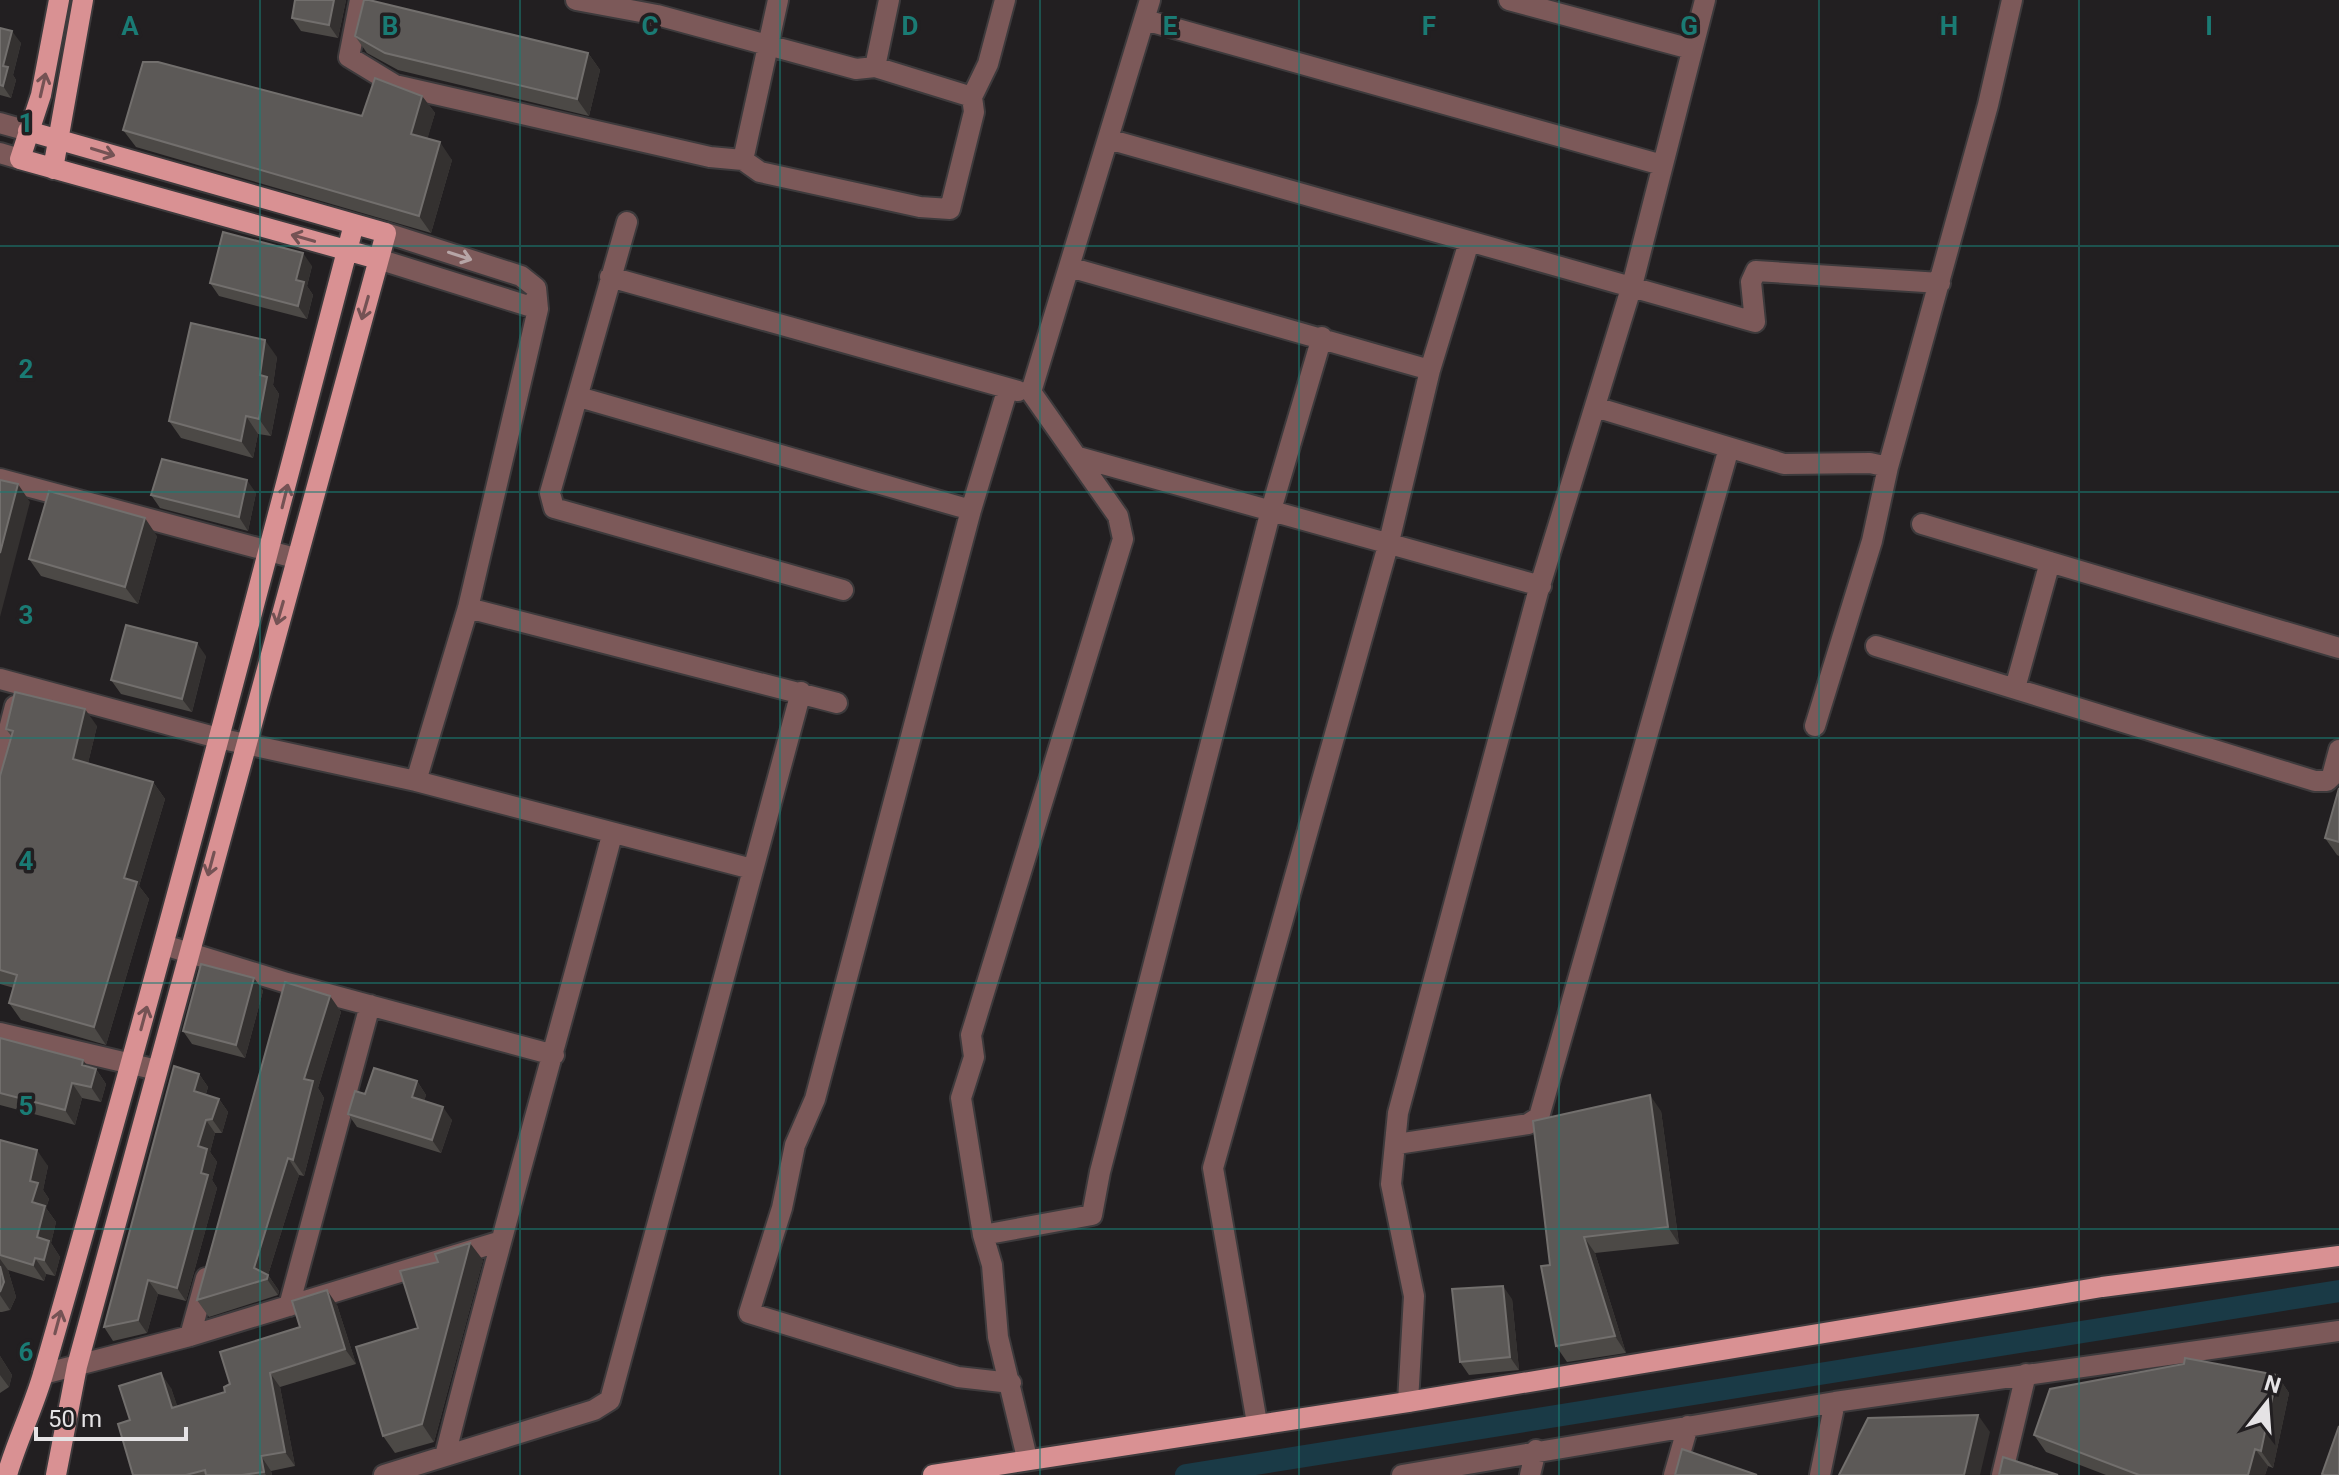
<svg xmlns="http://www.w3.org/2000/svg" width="2339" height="1475" viewBox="0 0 2339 1475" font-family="Roboto,sans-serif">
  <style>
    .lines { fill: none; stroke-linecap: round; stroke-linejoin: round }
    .canal { stroke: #1a3a46; stroke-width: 22 }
    .minor-casing { stroke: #3d3a3c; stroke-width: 24 }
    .major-casing { stroke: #3d3a3c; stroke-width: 24 }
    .minor { stroke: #7c5959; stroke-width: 20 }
    .major { stroke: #d99193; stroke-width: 20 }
    .wall { fill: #4c4946 }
    .shaded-wall { fill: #343130 }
    .building { fill: #5c5957; stroke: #726f6d; stroke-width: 2 }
    .oneway { stroke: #745254 }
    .oneway2 { stroke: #b6a5a6 }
    .grid { fill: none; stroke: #1a7b74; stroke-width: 2; stroke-opacity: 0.55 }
    .grid-label { font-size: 26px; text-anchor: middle; font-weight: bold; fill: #1a7b74; stroke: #221f21; stroke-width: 7; stroke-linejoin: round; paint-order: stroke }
  </style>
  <rect width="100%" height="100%" fill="#221f21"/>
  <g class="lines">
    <path class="canal" d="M1186,1475L2339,1291"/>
    <g class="minor-casing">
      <path id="minor" d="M360,0L349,57L395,85L710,157L743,160L760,172L920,207L950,209L974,112L972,97L988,64L1005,0
        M576,0L657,15L856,69L875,67L972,97
        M1509,0L1691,49
        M1145,20L1662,165
        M875,67L889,0
        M0,123L28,131
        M1108,139L1755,322L1751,282L1756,271L1940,283
        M0,153L20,159
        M743,160L778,0
        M627,222L550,493L554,508L843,590
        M386,233L521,276L536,288L538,309L468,608L416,781
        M378,259L538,309
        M1069,267L1430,370
        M610,277L1018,391
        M1007,391L971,510L815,1099L795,1145L782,1208L749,1313L958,1377L1011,1383
        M579,397L971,510
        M1595,407L1784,464L1870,463L1888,467
        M1078,457L1541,586
        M0,479L295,558
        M1922,524L2339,648
        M468,608L837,703
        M1876,646L2315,781H2327L2332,776L2339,750
        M0,679L218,738L416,781L752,869
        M2015,688L2050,562
        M1815,726L1872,541L1888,467L1988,105L2012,0
        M0,764L15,706
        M164,945L287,983L554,1055
        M0,1033L157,1070
        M1397,1144L1528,1124L1539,1117L1729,448
        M983,1235L1092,1215L1100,1172L1271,510L1322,337
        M289,1306L370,1005
        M190,1336L206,1278
        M43,1374L190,1336L498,1242
        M1408,1402L1414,1296L1391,1184L1398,1113L1538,592L1633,282L1705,0
        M1257,1423L1213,1168L1389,542L1430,370L1469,242
        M445,1456C497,1248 557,1042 612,835
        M1027,1458L998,1337L992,1265L983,1235L961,1098L974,1057L971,1035L1123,539L1118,516L1031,392L1150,0
        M384,1475L594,1410L610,1400L801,692
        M1402,1475L1835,1402L2339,1331
        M1530,1475L1536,1450
        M1674,1475L1688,1426
        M1820,1475L1835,1402
        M2002,1475L2026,1374"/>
    </g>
    <g class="major-casing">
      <path id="major" d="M59,0L41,95L20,159L378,259
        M28,131L386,233L77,1366L56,1475
        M53,169L83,0
        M7,1475C17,1440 34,1407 44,1371C154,990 254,607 354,224
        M933,1475L1408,1402L2102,1287L2339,1256"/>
    </g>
    <use href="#minor" class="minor"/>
    <use href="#major" class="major"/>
  </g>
  <path class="wall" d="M346,0L338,38L301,31L292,18Z
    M0,28L21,43L13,75L16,80L11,98L0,95Z
    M355,36L588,53L600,70L589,116L398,70L367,53Z
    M422,96L435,113L427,139L452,160L431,233L136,147L123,130L362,116Z
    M312,266L307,286L313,295L307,319L219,296L210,283Z
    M277,357L273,385L279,394L271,436L258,434L253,458L181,438L169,421Z
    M256,493L248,531L160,508L151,495Z
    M157,536L138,604L41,576L29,559Z
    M206,656L192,712L121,694L111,680Z
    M97,726L88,763L153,782L165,799L139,886L149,899L106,1045L21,1020L9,1003L14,988L0,984V776L12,737L6,729Z
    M2339,788V856L2337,855L2325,838Z
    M254,978L263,991L245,1058L192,1044L183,1031Z
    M330,996L341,1012L318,1088L324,1098L304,1176L299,1175L268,1275L279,1291L278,1295L209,1317L197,1300Z
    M0,1038L96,1069L106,1084L101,1102L82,1098L75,1125L0,1105Z
    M199,1074L208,1087L206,1094L219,1099L228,1112L222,1133H215L210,1152L217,1162L212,1180L217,1188L186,1301L158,1294L147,1333L113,1341L104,1327Z
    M417,1081L426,1095L424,1101L452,1120L441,1153L357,1127L348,1114L365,1094Z
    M1661,1111L1679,1244L1595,1253L1626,1353L1567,1362L1556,1346L1550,1265Z
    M0,1140L48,1166L43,1190L49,1199L46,1208L56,1222L51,1243L60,1257L55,1276L46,1274L44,1281L8,1270L16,1297L10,1310L2,1312H0Z
    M483,1260L434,1442L395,1453L383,1436L418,1328Z
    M1512,1299L1519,1370L1469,1375L1460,1362Z
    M337,1305L356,1364L280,1387L295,1466L271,1471L272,1475H133L130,1420L171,1388L177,1406L225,1392L230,1384L300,1327Z
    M0,1356L12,1375L9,1387L0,1393Z
    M2277,1375L2289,1393L2273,1468L2268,1466L2265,1475H2106L2046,1452L2034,1435Z"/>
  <path class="shaded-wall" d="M334,0H346L338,38L329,25Z
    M12,31L21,43L13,75L16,80L11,98L3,86V66Z
    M588,53L600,70L589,116L577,99Z
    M422,96L435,113L424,151L411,134Z
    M440,142L452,160L431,233L419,216Z
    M303,253L312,266L307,286L313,295L307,319L298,306L296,280Z
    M265,340L277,357L273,385L279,394L271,436L259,419L260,375Z
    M246,416L258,434L253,458L241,441Z
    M247,480L256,493L248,531L239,517Z
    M18,484L30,502L0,617V553Z
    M145,518L157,536L138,604L125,587Z
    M197,643L206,656L192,712L182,699Z
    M85,709L97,726L85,776L73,759Z
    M153,782L165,799L139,886L149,899L106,1045L94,1027L124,878Z
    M254,978L263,991L245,1058L236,1045Z
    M330,996L341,1012L318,1088L324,1098L304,1176L293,1160L304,1079Z
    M83,1060L94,1075L96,1069L106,1084L101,1102L91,1087L82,1065Z
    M199,1074L208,1087L203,1104L194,1091Z
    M417,1081L426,1095L421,1110L412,1097Z
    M72,1083L82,1098L75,1125L65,1110Z
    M1650,1095L1661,1111L1679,1244L1668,1227Z
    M219,1099L228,1112L222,1133L212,1119Z
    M443,1107L452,1120L441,1153L432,1140Z
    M206,1120L215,1133L210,1152L217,1162L212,1180L217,1188L186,1301L177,1288L201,1173L198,1146Z
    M37,1150L48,1166L43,1190L49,1199L46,1208L56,1222L51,1243L60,1257L55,1276L44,1260L37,1237L30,1181Z
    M288,1158L299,1175L268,1275L279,1291L278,1295L267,1279L254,1268Z
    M1584,1237L1595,1253L1626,1353L1615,1336Z
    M470,1243L483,1260L434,1442L422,1424Z
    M35,1258L46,1274L44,1281L33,1265Z
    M0,1259L8,1270L16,1297L10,1310L0,1295Z
    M148,1280L158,1294L147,1333L138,1320Z
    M1503,1286L1512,1299L1519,1370L1510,1357Z
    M327,1290L337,1305L356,1364L345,1349Z
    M0,1356L12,1375L9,1387L0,1375Z
    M161,1373L171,1388L183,1422L172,1408Z
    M270,1373L280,1387L295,1466L285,1452Z
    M2277,1375L2289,1393L2273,1468L2261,1451Z
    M1978,1415L1990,1432L1980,1475H1964Z
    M2255,1449L2268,1466L2265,1475H2248Z
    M261,1456L271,1471L272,1475H266L264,1472Z"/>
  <path class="building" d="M295,0H334L329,25L292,18Z
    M364,0H369L588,53L577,99L385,53L355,36Z
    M0,28L12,31L3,66L8,67L3,86L0,85Z
    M143,62H158L362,116L375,78L422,96L411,134L440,142L419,216L123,130Z
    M223,232L303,253L296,280L304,282L298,306L210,283Z
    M191,323L265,340L260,375L267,377L259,419L246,416L241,441L169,421Z
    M162,459L247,480L239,517L151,495Z
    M0,480L18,484L0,553Z
    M49,491L145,518L125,587L29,559Z
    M126,625L197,643L182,699L111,680Z
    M15,692L85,709L73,759L153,782L124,878L137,882L94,1027L9,1003L17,975L0,970V776L13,731L6,729Z
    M2339,788V842L2325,838Z
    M201,964L254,978L236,1045L183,1031Z
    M285,982L330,996L304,1079L313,1081L293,1160L288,1158L254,1268L268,1275L267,1279L197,1300Z
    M0,1038L83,1060L82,1065L96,1069L91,1087L72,1083L65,1110L0,1093Z
    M174,1066L199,1074L194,1091L219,1099L212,1119L206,1120L198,1146L207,1149L201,1173L208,1175L177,1288L148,1280L138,1320L104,1327Z
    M374,1068L417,1081L412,1097L443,1107L432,1140L348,1114L355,1091L365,1094Z
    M1650,1095L1668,1227L1584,1237L1615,1336L1556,1346L1541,1266L1550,1265L1533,1121Z
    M0,1140L37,1150L30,1181L38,1183L32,1202L45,1206L37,1237L49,1241L44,1260L35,1258L33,1265L0,1255Z
    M470,1243L422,1424L383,1436L356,1347L418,1328L400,1271L438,1262L435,1254Z
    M0,1266L4,1282L0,1292Z
    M1503,1286L1510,1357L1460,1362L1452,1289Z
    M327,1290L345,1349L270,1373L285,1452L261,1456L264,1472L242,1475H206L205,1470L186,1475H133L118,1424L130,1420L119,1386L161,1373L172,1408L225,1392L224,1387L230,1384L220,1352L300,1327L292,1301Z
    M2185,1358L2277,1375L2261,1451L2255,1449L2248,1475H2139L2034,1435L2050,1389L2184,1364Z
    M1978,1415L1964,1475H1839L1868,1418Z
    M2339,1426V1475H2324L2322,1474Z
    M1682,1449L1757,1475H1675Z
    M2003,1457L2058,1475H1999Z"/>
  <defs><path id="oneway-shaft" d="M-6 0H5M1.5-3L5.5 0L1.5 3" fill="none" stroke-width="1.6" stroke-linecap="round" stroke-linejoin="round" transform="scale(2)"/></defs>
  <g class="oneway">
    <use href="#oneway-shaft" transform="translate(43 85) rotate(-77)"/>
    <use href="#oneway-shaft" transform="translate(103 152) rotate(17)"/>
    <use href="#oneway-shaft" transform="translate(303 238) rotate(-164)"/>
    <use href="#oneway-shaft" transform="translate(365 308) rotate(106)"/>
    <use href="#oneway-shaft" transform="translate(285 496) rotate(-76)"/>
    <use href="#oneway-shaft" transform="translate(280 613) rotate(106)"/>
    <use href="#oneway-shaft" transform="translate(211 864) rotate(105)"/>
    <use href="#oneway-shaft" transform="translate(144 1018) rotate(-75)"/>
    <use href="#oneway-shaft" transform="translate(58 1322) rotate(-75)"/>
  </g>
  <use class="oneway2" href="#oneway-shaft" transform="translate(460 256) rotate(18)"/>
  <path class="grid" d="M260,0V1475M520,0V1475M780,0V1475M1040,0V1475M1299,0V1475M1559,0V1475M1819,0V1475M2079,0V1475M0,246H2339M0,492H2339M0,738H2339M0,983H2339M0,1229H2339"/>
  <g class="grid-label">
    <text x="130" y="35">A</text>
    <text x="390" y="35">B</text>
    <text x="650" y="35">C</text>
    <text x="910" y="35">D</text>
    <text x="1170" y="35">E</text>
    <text x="1429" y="35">F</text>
    <text x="1689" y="35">G</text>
    <text x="1949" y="35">H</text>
    <text x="2209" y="35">I</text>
    <text x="26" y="132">1</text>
    <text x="26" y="378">2</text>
    <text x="26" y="624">3</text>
    <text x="26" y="870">4</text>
    <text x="26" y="1115">5</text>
    <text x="26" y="1361">6</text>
  </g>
  <g transform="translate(2267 1403) rotate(17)" stroke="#221f21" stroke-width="6" paint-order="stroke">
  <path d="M0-6L14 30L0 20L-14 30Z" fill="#e5e3e5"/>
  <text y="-12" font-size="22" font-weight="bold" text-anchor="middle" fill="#e5e3e5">N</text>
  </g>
  <path d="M36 1427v12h150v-12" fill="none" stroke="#e5e3e5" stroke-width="4"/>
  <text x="48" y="1427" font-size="24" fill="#e5e3e5" stroke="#221f21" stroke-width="6" paint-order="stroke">50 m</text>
</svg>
